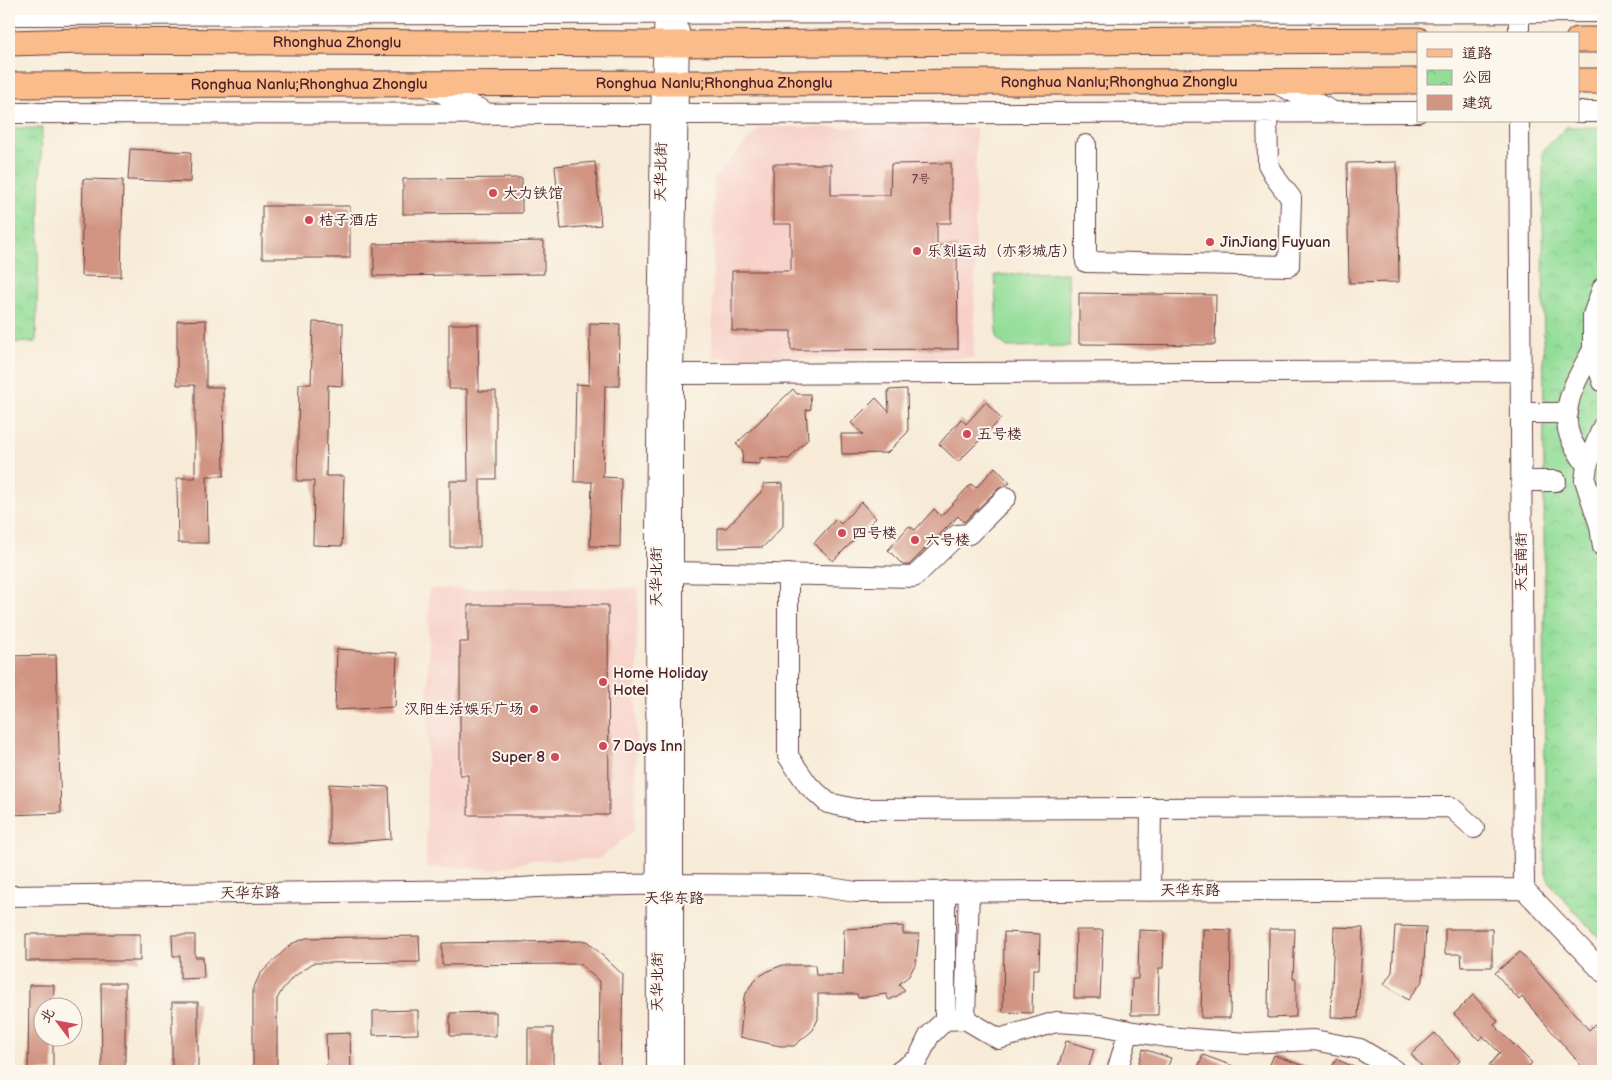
<svg xmlns="http://www.w3.org/2000/svg" width="1612" height="1080" viewBox="0 0 1612 1080" font-family="'Balsamiq Sans','LXGW WenKai TC',sans-serif">
  <style>
    .built { fill: #f7d1c9 }
    .park { fill: url(#park-crowns); stroke: #6e7e62 }
    .pitch { fill: #93dd98; stroke: #6e7e62 }
    .building { fill: #d19483 }
    .lines { fill: none; stroke-linecap: round; stroke-linejoin: round }
    .minor-casing { stroke: #643e45; stroke-width: 22 }
    .major-casing { stroke: #643e45; stroke-width: 27 }
    .minor { stroke: #fff; stroke-width: 20 }
    .major { stroke: #f9bc8a; stroke-width: 25 }
    .poi-dot { fill: #d1495b; stroke: #fbf7ec; stroke-width: 2 }
    .labels { text-anchor: middle; dominant-baseline: central; stroke-width: 4; stroke-linejoin: round; paint-order: stroke }
    .number-label { font-size: 12px; fill: #6c3c41 }
    .street-label { font-size: 15px; fill: #4a1f2b; stroke: #fbf7ec }
    .poi-label { font-size: 15px; fill: #4a1f2b; stroke: #fbf7ec; text-anchor: start }
  </style>
  <defs>
    <pattern id="park-crowns" width="20" height="18" patternUnits="userSpaceOnUse" patternTransform="scale(1.25)"><rect width="20" height="18" fill="#93dd98"/><path d="M2 6a3 3 0 1 1 6 0M12 15a3 3 0 1 1 6 0" fill="none" stroke="#80bd83"/></pattern>
  </defs>
  <rect width="100%" height="100%" fill="#fbf7ec"/>
  <filter id="ink" filterUnits="userSpaceOnUse"><feTurbulence type="fractalNoise" baseFrequency=".02" numOctaves="2"/><feDisplacementMap in="SourceGraphic" scale="10" xChannelSelector="R" yChannelSelector="G"/><feConvolveMatrix kernelMatrix="1 2 1 2 8 2 1 2 1" color-interpolation-filters="sRGB"/></filter>
  <filter id="wash" filterUnits="userSpaceOnUse"><feTurbulence type="fractalNoise" baseFrequency=".0096" numOctaves="4" result="noise"/><feDisplacementMap in="SourceGraphic" scale="20" xChannelSelector="R" yChannelSelector="G"/><feGaussianBlur stdDeviation="1.12" result="paint"/><feColorMatrix in="noise" values="0 0 0 0 0 0 0 0 0 0 0 0 0 0 0 0 0 1.4 0 .05"/><feComposite in="paint" operator="in"/></filter>
  <g filter="url(#wash)">
    <rect width="100%" height="100%" fill="#f7ebd7"/>
    <path class="built" d="M760,127L976,128L974,358H712L714,178Z
      M638,588L635,830L599,859L530,861L497,869L426,867L429,589Z"/>
    <path class="park" d="M1566,127H1603V942L1550,884L1545,870L1543,151Z
      M9,128H42L36,342L9,343Z"/>
    <path class="pitch" d="M1068,273L1070,346L1007,347L997,339L995,275Z"/>
    <g id="blocks">
      <path class="building" d="M130,149L191,152L190,182L128,180Z
        M595,162L601,225L561,229L555,166Z
        M1397,162L1399,282L1349,283L1347,163Z
        M951,163V223H937V246H957L958,349L791,350V331H732V271H791V224H773V164H831V195H890L891,164Z
        M522,178V213L403,214V179Z
        M83,179L123,180L121,277L81,276Z
        M262,206H350V258H262Z
        M544,241V274L374,276V244Z
        M1079,293L1216,295L1215,345L1079,344Z
        M206,320V387H223L224,476H207L208,543H178L177,478H195V385H177V321Z
        M313,322L343,323L342,386L328,385L326,476H344L342,546L313,545L314,481H297L299,384H311Z
        M590,323L620,324L619,386H605L603,477L621,478L620,547L590,546L592,482H574L576,384L589,385Z
        M449,324H478L479,391H496V479H480V547H450V481H468L467,389H449Z
        M793,389L797,394H810L811,409L806,410L808,439L789,459L760,458V464L742,463L743,451L736,444Z
        M907,389L908,432L887,453L842,454L841,434H863L851,423L876,398L889,412L888,390Z
        M986,402L1001,419L958,462L939,444L961,419L966,424Z
        M995,467L1010,483L998,489L964,522L958,516L909,565H903L888,550L909,526L915,530L934,509L941,516L971,484L976,488Z
        M783,483V526L763,547L718,548V528H726L763,490V484Z
        M861,502L876,518L833,561L814,543L836,519L841,524Z
        M468,605H608L609,815H468V775H460V642H468Z
        M337,649L397,653L395,707L335,710Z
        M56,655L61,813L9,815V656Z
        M329,784L389,787L391,839L329,844Z
        M903,926V934H919L916,963L909,976L899,984L905,990L897,996L889,1000L886,994L858,998L857,994H818V1019L813,1030L794,1046H780L740,1037L744,997L751,985L760,976L770,970L783,965H815L816,975H843L844,929Z
        M1395,926L1426,927L1423,980L1408,1000L1384,984L1392,972Z
        M1334,927L1363,928L1358,1018L1331,1017Z
        M1203,929L1231,930L1230,1018H1201Z
        M1269,929H1295L1293,979H1296V1017L1268,1018Z
        M1445,929H1492V967H1462L1461,954H1445Z
        M1076,930H1103L1100,998H1074Z
        M1139,930L1164,931L1163,968H1159L1158,1015H1131L1132,979H1138Z
        M1004,932L1040,934L1039,969H1033L1032,1013L1003,1012Z
        M26,934H140V961H26Z
        M172,935H195V957H203L204,978L180,979V956H173Z
        M419,936L420,962L313,963L292,978L282,990L277,999V1071H253V989L260,974L291,944L306,938Z
        M587,941L623,975L621,1071H599L600,982L580,964L442,965V943Z
        M1520,952L1589,1030L1594,1025L1603,1035V1071H1586L1522,997L1519,1000L1495,973Z
        M101,983H125V1071H102Z
        M29,985H54L53,1008H42V1038H53V1071H28Z
        M1473,995L1498,1021L1494,1025L1532,1063L1524,1071H1495L1489,1065L1500,1053L1483,1036L1479,1040L1454,1014Z
        M172,1002H198V1071H172Z
        M418,1010V1034L373,1035V1011Z
        M496,1012V1036H450V1013Z
        M528,1028H553V1071H528Z
        M350,1033L351,1071H327L326,1034Z
        M1435,1033L1460,1061L1449,1071H1426L1411,1054Z
        M1066,1041L1094,1049L1088,1071H1057Z
        M1143,1049L1171,1058L1166,1071H1136Z
        M1203,1055L1244,1070V1071H1197Z
        M1274,1055L1315,1070L1314,1071H1267Z
        M1336,1059L1363,1071H1330Z"/>
    </g>
  </g>
  <g filter="url(#ink)">
    <use href="#blocks" fill-opacity="0" stroke="#643e45" stroke-width="1"/>
    <g class="lines">
      <g class="minor-casing">
        <path id="minor" d="M1519,9V34
          M9,15L1603,12
          M1273,82L1330,110
          M426,86L482,110
          M1578,112H1603
          M9,113L678,114L1418,112
          M1519,121L1524,889L1603,972
          M1086,145V262L1289,266L1291,198L1277,180L1268,164L1267,112
          M1603,287L1593,315V350L1603,382
          M673,374L1520,371
          M1521,413H1568
          M1603,426L1587,466L1585,480L1600,526L1603,547
          M1587,466C1582,458 1575,448 1571,439C1558,408 1578,376 1593,350
          M1521,481H1556
          M673,572L914,577L957,535L969,534L1006,497
          M788,574V756L808,785L828,803L855,809L1451,807L1474,828
          M945,891V1020
          M1150,891L1151,808
          M9,896L491,890L536,887L673,884L810,885L856,892L1524,889
          M965,1019L969,891
          M657,1071L656,531L661,113L665,9
          M673,1071V374L679,31
          M900,1071L918,1059L929,1036L945,1020L965,1019L999,1039L1056,1022L1101,1025L1129,1031L1166,1037L1247,1043L1314,1040L1360,1049L1390,1067L1395,1071
          M1117,1071L1129,1031"/>
      </g>
      <g class="major-casing">
        <g id="major">
          <path d="M1578,40H1603"/>
          <path id="s1" d="M9,43L83,41L665,44L1418,40"/>
          <path d="M1578,81H1603"/>
          <path id="s2" d="M9,85L1418,81"/>
        </g>
      </g>
      <use href="#minor" class="minor"/>
      <use href="#major" class="major"/>
    </g>
  </g>
  <g class="poi-dot">
    <circle cx="493" cy="193" r="5"/>
    <circle cx="309" cy="220" r="5"/>
    <circle cx="1210" cy="242" r="5"/>
    <circle cx="917" cy="251" r="5"/>
    <circle cx="967" cy="434" r="5"/>
    <circle cx="842" cy="533" r="5"/>
    <circle cx="915" cy="540" r="5"/>
    <circle cx="603" cy="682" r="5"/>
    <circle cx="534" cy="709" r="5"/>
    <circle cx="603" cy="746" r="5"/>
    <circle cx="555" cy="757" r="5"/>
  </g>
  <g class="labels">
    <g class="number-label">
      <text x="921" y="179">7号</text>
    </g>
    <g class="street-label">
      <text stroke="none"><textPath href="#s1" startOffset="328">Rhonghua Zhonglu</textPath></text>
      <text stroke="none"><textPath href="#s2" startOffset="1110">Ronghua Nanlu;Rhonghua Zhonglu</textPath></text>
      <text stroke="none"><textPath href="#s2" startOffset="705">Ronghua Nanlu;Rhonghua Zhonglu</textPath></text>
      <text stroke="none"><textPath href="#s2" startOffset="300">Ronghua Nanlu;Rhonghua Zhonglu</textPath></text>
      <text transform="translate(661 172) rotate(-89)">天华北街</text>
      <text transform="translate(1521 562) rotate(-90)">天宝南街</text>
      <text transform="translate(656 577) rotate(-90)">天华北街</text>
      <text x="1190" y="890">天华东路</text>
      <text transform="translate(250 893) rotate(-1)">天华东路</text>
      <text x="674" y="898">天华东路</text>
      <text transform="translate(657 982) rotate(-90)">天华北街</text>
    </g>
    <g class="poi-label">
      <text x="503" y="193">大力铁馆</text>
      <text x="319" y="220">桔子酒店</text>
      <text x="1220" y="242">JinJiang Fuyuan</text>
      <text x="927" y="251">乐刻运动（亦彩城店）</text>
      <text x="977" y="434">五号楼</text>
      <text x="852" y="533">四号楼</text>
      <text x="925" y="540">六号楼</text>
      <text x="613" y="673">Home Holiday<tspan x="613" dy="17">Hotel</tspan></text>
      <text x="524" y="709" text-anchor="end">汉阳生活娱乐广场</text>
      <text x="613" y="746">7 Days Inn</text>
      <text x="545" y="757" text-anchor="end">Super 8</text>
    </g>
  </g>
  <rect width="1612" height="1080" fill="none" stroke="#fbf7ec" stroke-width="30"/>
  <rect x="1417" y="32" width="162" height="90" fill="#fbf7ec" stroke="#b4a19f"/>
  <rect x="1427" y="49" width="25" height="8" fill="#f9bc8a" stroke="#b4a19f"/>
  <text x="1462" y="58" font-size="15" fill="#4a1f2b">道路</text>
  <rect x="1427" y="70" width="25" height="15" fill="url(#park-crowns)" stroke="#b4a19f"/>
  <text x="1462" y="82" font-size="15" fill="#4a1f2b">公园</text>
  <rect x="1427" y="95" width="25" height="15" fill="#d19483" stroke="#b4a19f"/>
  <text x="1462" y="108" font-size="15" fill="#4a1f2b">建筑</text>
  <g transform="translate(58 1022) rotate(302)"><circle r="24" fill="#fbf7ec" stroke="#b4a19f"/>
  <path d="M0-4L9 19L0 12L-9 19Z" fill="#d1495b"/>
  <text y="-8" font-size="14" font-weight="bold" text-anchor="middle" fill="#4a1f2b">北</text>
  </g>
</svg>
